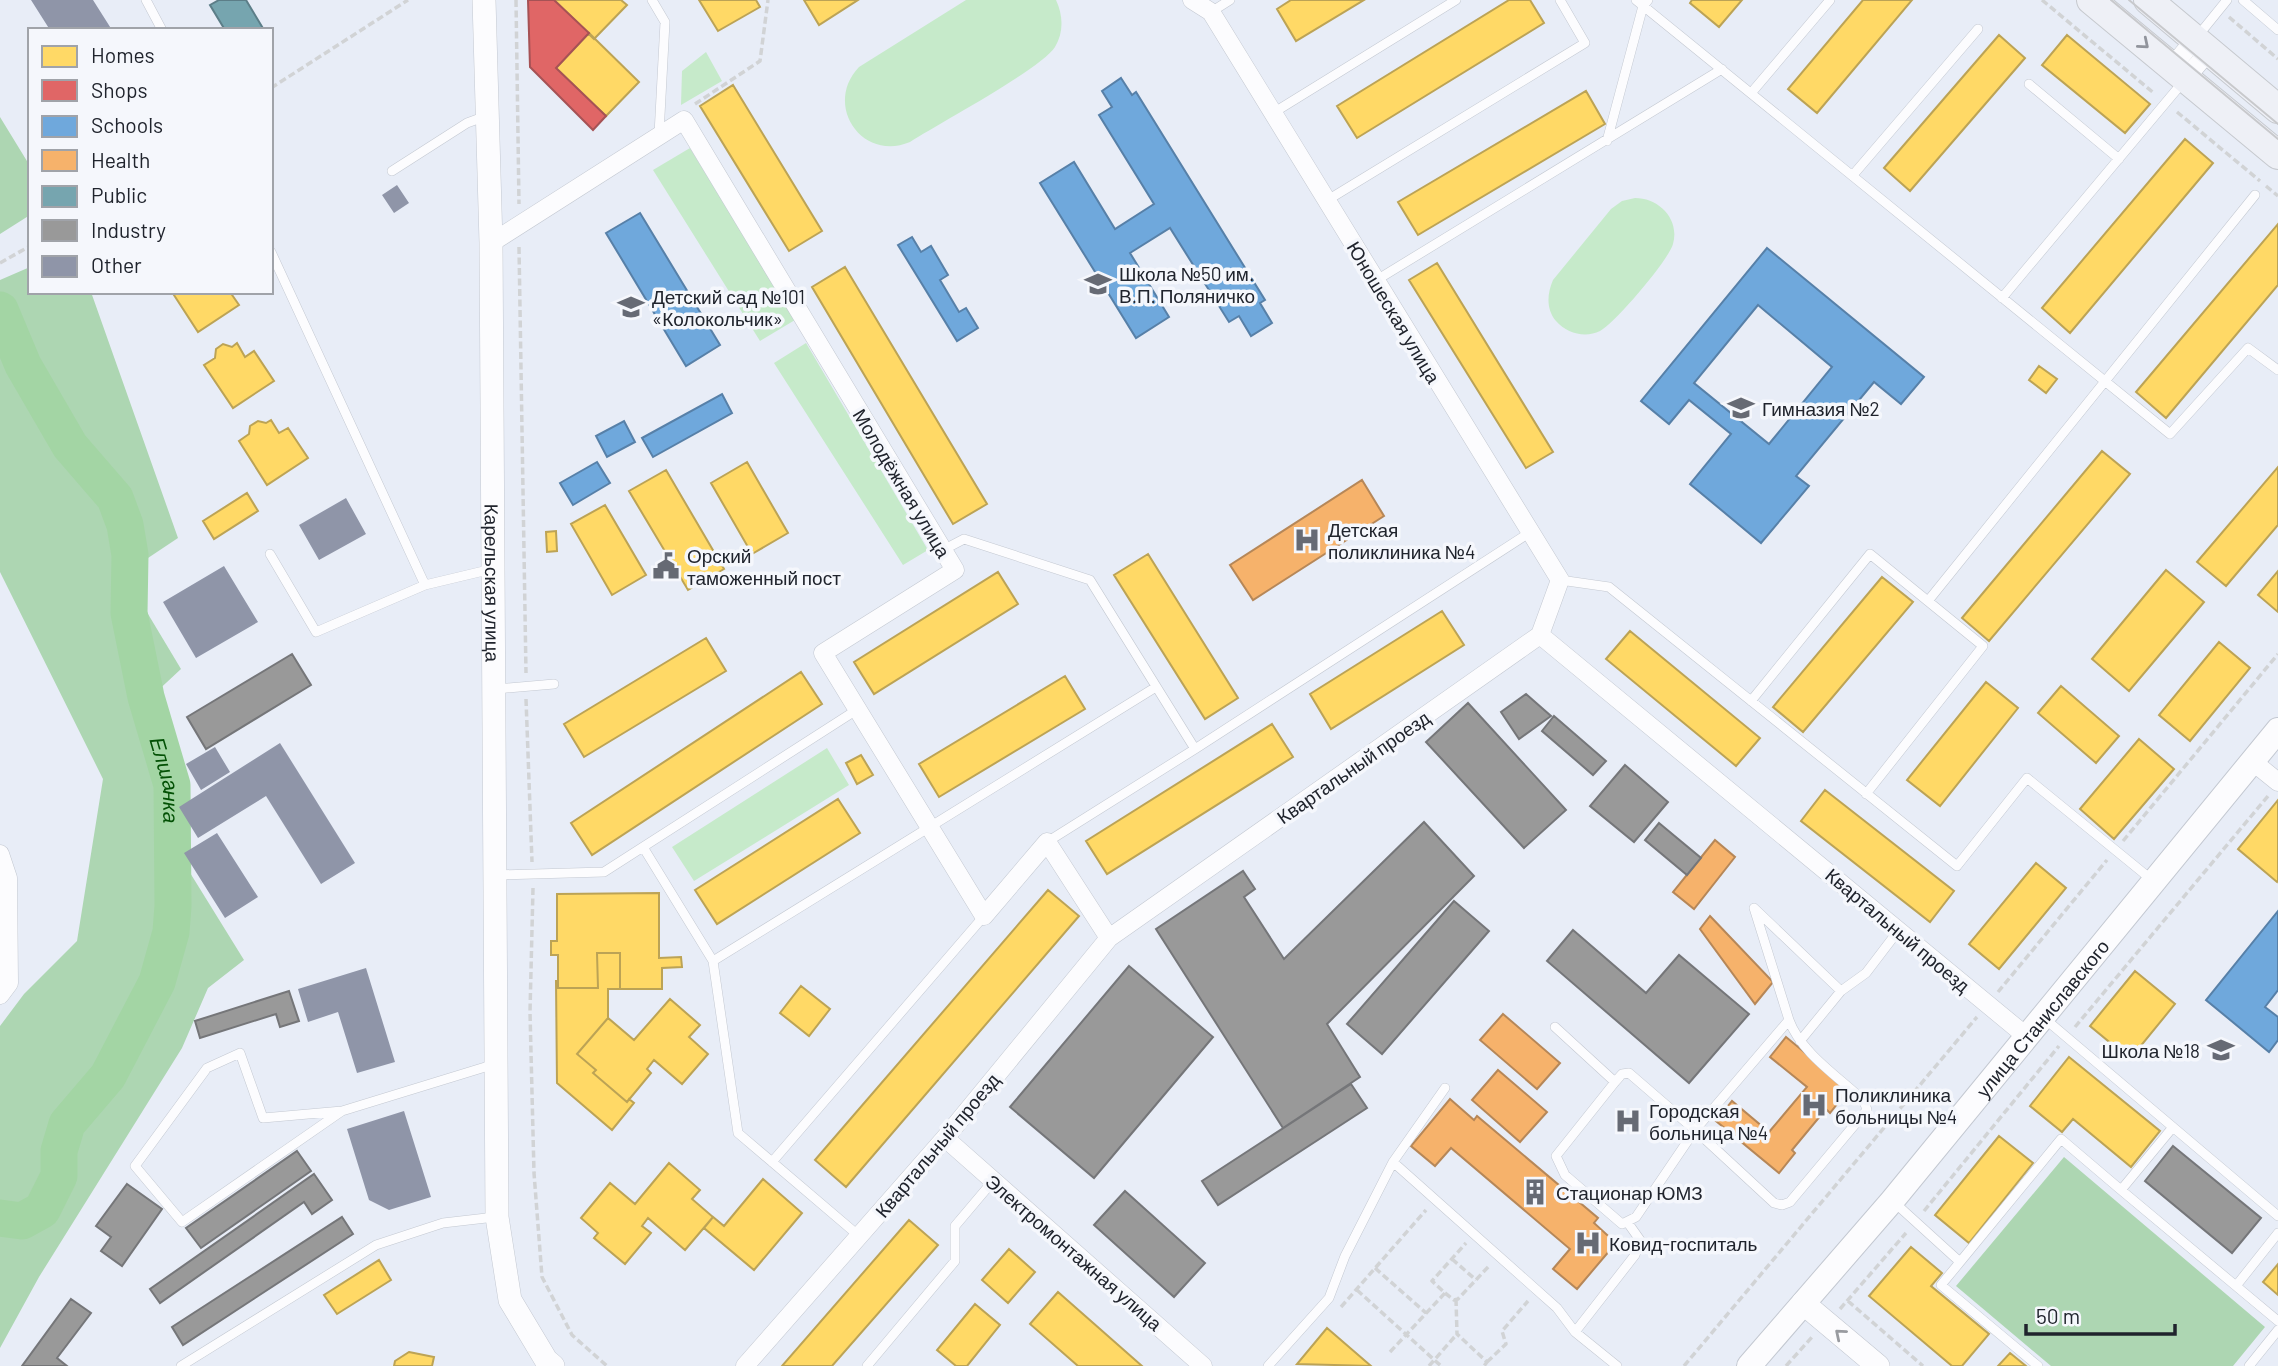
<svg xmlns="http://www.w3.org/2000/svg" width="2278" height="1366" viewBox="0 0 2278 1366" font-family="Barlow,sans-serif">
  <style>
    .green { fill: #c6eaca }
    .forest { fill: #add6b2 }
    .homes { fill: #ffd966; stroke: #bca355; stroke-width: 2 }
    .shops { fill: #e06666; stroke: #a65255; stroke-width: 2 }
    .schools { fill: #6fa8dc; stroke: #5780a8; stroke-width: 2; fill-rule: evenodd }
    .health { fill: #f6b26b; stroke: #b68758; stroke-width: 2 }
    .public { fill: #76a5af; stroke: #5c7e88; stroke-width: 2 }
    .industry { fill: #999; stroke: #757679; stroke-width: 2 }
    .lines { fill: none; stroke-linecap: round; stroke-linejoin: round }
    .river { stroke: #a3d5a4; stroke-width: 37 }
    .building { fill: #8f95a8 }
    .service-casing { stroke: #c3c8d1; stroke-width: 10 }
    .minor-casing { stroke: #c3c8d1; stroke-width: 19 }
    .tertiary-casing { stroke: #c3c8d1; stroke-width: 24 }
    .secondary-casing { stroke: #c3c8d1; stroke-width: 26 }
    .primary-casing { stroke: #c6c9ce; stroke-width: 30 }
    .path { stroke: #d1d3d5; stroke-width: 3.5; stroke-dasharray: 7 3.5; stroke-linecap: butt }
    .service { stroke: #fcfcfe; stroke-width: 9 }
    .minor { stroke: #fcfcfe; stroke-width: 18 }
    .tertiary { stroke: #fcfcfe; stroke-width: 23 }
    .secondary { stroke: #fcfcfe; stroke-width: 24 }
    .primary { stroke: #eef0f6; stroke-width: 28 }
    .tram { stroke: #c8c9cc; stroke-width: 2 }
    .oneway { stroke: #91949c }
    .oneway2 { stroke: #999ba0 }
    .labels { text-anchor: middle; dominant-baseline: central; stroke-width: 7; stroke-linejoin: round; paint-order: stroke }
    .poi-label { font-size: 19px; fill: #20242d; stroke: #f5f7fc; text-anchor: start }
    .street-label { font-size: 19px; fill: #20242d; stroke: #f5f7fc }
    .water-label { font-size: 21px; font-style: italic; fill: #035105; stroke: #f5f7fc }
  </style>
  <rect width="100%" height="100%" fill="#e8edf7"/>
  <path class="green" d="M966,0H1056C1063,15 1064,32 1055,47C1041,69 938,124 910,142C862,162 823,105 859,67Z
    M706,52L722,81L681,105L682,71Z
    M690,148L795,320L760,341L653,170Z
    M1635,198C1659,198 1680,219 1673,244C1668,261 1615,323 1600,331C1586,338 1567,334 1556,321C1546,309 1547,294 1553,280L1611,209L1622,201Z
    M806,343L928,550L903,565L774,363Z
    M827,748L849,785L694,881L672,847Z"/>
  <path class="forest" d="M0,117L30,166V215L0,234Z
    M30,267V292H91L178,538L124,574L181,669L137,710L179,855L244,960L208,988L182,1048L39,1277L0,1348V1026L24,994L77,941L103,779L0,572V280Z
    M2064,1157L2265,1327L2233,1366H2051L1956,1286Z"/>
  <path class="homes" d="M554,0H621L627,5L594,39Z
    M699,0H756L760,7L718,31Z
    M804,0H858L819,25Z
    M1291,0H1364L1296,41L1277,9Z
    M1509,0H1530L1544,23L1357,138L1337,106Z
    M1692,0H1742L1719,27L1690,3Z
    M1863,0H1912L1817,113L1788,89Z
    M589,33L639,82L606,116L556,68Z
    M1999,35L2025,58L1910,191L1884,168Z
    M2067,35L2150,104L2125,133L2042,65Z
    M733,85L822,231L789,251L700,106Z
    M1586,91L1605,124L1418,235L1398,202Z
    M2185,139L2213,163L2070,333L2042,308Z
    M2278,224V285L2166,418L2136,392Z
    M1437,263L1553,452L1526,468L1409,280Z
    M845,267L987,504L953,524L812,287Z
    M172,292H230L239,305L198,332Z
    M237,343L245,357L254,351L274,381L233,408L204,365L215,358L216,349L223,344L232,347Z
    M2039,366L2057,379L2046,393L2029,380Z
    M271,420L279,433L288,428L308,458L267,485L239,441L249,434L250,426L258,421L266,423Z
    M2102,451L2130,474L1989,641L1962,618Z
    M747,462L788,533L752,554L711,483Z
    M2278,467V525L2226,586L2197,562Z
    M666,470L724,569L688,590L629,491Z
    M247,493L258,511L214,539L203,521Z
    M605,505L646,575L612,595L571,524Z
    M556,531L557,551L547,552L546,532Z
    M1148,554L1238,698L1205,719L1114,575Z
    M2166,570L2204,602L2129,691L2092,659Z
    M2278,571V612L2258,595Z
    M998,572L1018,604L874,694L854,662Z
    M1882,577L1913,602L1803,732L1773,707Z
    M1442,611L1464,645L1331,729L1310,694Z
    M1630,631L1760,738L1736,766L1606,659Z
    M706,638L726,671L584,757L564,724Z
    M2219,642L2250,668L2190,741L2159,715Z
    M801,672L822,704L592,855L571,823Z
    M1065,676L1085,709L939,797L919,764Z
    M1986,682L2018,708L1940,806L1907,780Z
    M2061,686L2119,736L2096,763L2038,713Z
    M1272,724L1293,757L1107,874L1086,841Z
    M2139,739L2174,769L2114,839L2080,809Z
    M861,755L873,775L857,784L846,763Z
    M1825,790L1954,891L1930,922L1801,821Z
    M838,799L860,833L717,924L695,890Z
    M2278,800V880L2277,882L2238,849Z
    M2036,863L2066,888L1999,969L1969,944Z
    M1048,890L1079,916L846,1187L815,1160Z
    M659,893V958L681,957L682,967L662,968V989H620V953H597L598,988H558V955H551V941H557V894Z
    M597,953H620V989H608V1018L577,1054L596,1070L593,1073L627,1102L629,1099L634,1103L612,1130L557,1083L556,981H558V988H598Z
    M2135,971L2175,1004L2130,1059L2090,1026Z
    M801,986L830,1009L809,1036L780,1013Z
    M670,999L700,1025L689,1037L708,1054L682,1084L654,1060L647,1069L651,1073L627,1102L593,1073L596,1070L577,1054L608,1018L634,1040Z
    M2069,1057L2160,1131L2131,1167L2073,1119L2062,1132L2030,1106Z
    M1999,1136L2033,1163L1969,1243L1935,1215Z
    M669,1163L700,1190L692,1199L713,1217L685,1250L648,1218L642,1226L651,1233L625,1264L594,1238L598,1233L581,1218L610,1183L635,1204Z
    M763,1179L802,1213L754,1270L704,1228L713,1217L724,1226Z
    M909,1220L938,1245L832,1366H782Z
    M1911,1247L1942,1273L1931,1286L1989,1334L1962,1366H1952L1869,1296Z
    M1009,1249L1035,1272L1008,1303L982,1280Z
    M379,1260L391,1280L337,1314L324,1295Z
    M2278,1264V1295L2263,1282Z
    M1058,1292L1142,1366H1078L1030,1324Z
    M975,1304L1000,1325L967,1366H956L937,1350Z
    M1327,1328L1371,1366L1297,1364Z
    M409,1352L434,1357L432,1366H394L395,1361Z
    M2010,1353L2026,1366H1998Z"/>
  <path class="shops" d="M528,0H554L589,33L556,68L606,116L593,130L530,67Z"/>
  <path class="schools" d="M1121,78L1132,95L1136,92L1265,300L1260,303L1272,323L1251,336L1239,316L1229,322L1170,228L1130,253L1169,317L1136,338L1040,183L1074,162L1115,229L1154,204L1099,115L1112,107L1102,91Z
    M640,213L720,345L686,366L606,233Z
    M912,237L921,252L931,246L948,275L940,280L959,312L966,308L978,328L957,341L898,245Z
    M1767,248L1924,377L1901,404L1874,382L1796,476L1809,486L1761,543L1690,484L1731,434L1689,400L1669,424L1641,401ZM1758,305L1832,367L1769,444L1694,383Z
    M722,394L732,413L653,457L642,438Z
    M624,421L635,442L607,457L596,436Z
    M597,462L610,483L573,505L560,483Z
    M2278,911V990L2265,1007L2278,1017V1040L2269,1052L2206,1000Z"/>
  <path class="health" d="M1362,480L1384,516L1253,600L1230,565Z
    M1715,840L1735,857L1694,909L1673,892Z
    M1710,916L1773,982L1755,1004L1700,929Z
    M1503,1014L1560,1063L1537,1089L1480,1040Z
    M1786,1037L1849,1089L1830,1113L1826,1109L1792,1150L1795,1153L1779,1173L1716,1121L1732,1101L1769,1132L1807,1087L1770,1057Z
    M1498,1070L1547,1112L1520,1142L1472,1100Z
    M1450,1099L1474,1120L1477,1116L1598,1218L1594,1223L1616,1243L1577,1289L1553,1269L1570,1249L1451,1148L1435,1166L1411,1146Z"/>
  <path class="public" d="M219,0H246L264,30H225L210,5Z"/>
  <path class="industry" d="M292,654L311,685L206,749L187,717Z
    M1526,694L1551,716L1519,739L1501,712Z
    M1468,703L1566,810L1524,848L1426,742Z
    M1554,716L1606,761L1593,775L1542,731Z
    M1625,765L1668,802L1634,842L1590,806Z
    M1424,822L1474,876L1327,1024L1360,1077L1283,1128L1156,929L1243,871L1255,889L1244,897L1284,959Z
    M1659,823L1701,858L1687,875L1645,840Z
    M1454,901L1489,931L1382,1054L1347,1024Z
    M1573,930L1646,993L1679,955L1749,1014L1689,1083L1547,961Z
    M1129,966L1213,1037L1094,1178L1010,1107Z
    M289,991L299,1021L280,1027L276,1014L200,1038L195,1021Z
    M1351,1084L1367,1108L1218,1205L1202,1181Z
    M2173,1146L2261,1218L2232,1253L2145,1181Z
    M297,1151L311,1171L201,1248L186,1228Z
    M314,1174L332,1200L312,1214L304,1202L160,1303L150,1289Z
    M127,1184L162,1209L122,1266L101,1251L111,1237L96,1226Z
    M1125,1191L1205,1263L1174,1297L1094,1225Z
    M342,1217L353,1234L183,1345L172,1327Z
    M71,1299L91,1313L57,1358L67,1366H22Z"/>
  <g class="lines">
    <path class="river" id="s1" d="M0,310L23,365L70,446L115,498L125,525L130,555L129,613L146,697L172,785L173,906L171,932L157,982L108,1076L67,1124L59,1151V1176L42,1210L22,1221L0,1218"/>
  </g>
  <path class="building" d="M31,0H93L112,30H50Z
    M397,185L409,203L394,213L382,195Z
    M346,498L366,534L319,560L299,525Z
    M224,566L258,622L196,658L163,602Z
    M280,743L355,863L321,884L266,796L198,838L179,807Z
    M215,747L230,772L201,790L186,764Z
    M217,833L258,897L225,918L184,853Z
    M366,968L395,1062L357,1073L338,1012L308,1022L298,989Z
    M404,1111L431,1197L389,1210L369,1200L347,1129Z"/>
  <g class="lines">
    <g class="service-casing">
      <path id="service" d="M146,0L162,30
        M652,0L665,22L659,134
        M1636,0L2170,434L2248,348L2278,370
        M2243,0L2278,30
        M1211,12L1230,0
        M2197,37L2227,0
        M2029,84L2119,159
        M1752,92L1830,0
        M1273,113L1456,0
        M1607,141L1643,6L1648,0
        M392,171L467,123L486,116
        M1853,175L1978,29
        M1326,201L1585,43L1560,0
        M271,252L425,585
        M1375,281L1722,69
        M2002,298L2183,82
        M943,550L964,539L1090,580L1195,749L1047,842
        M270,554L316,632L425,585L492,569
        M1560,580L1609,587L1957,866L2027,778L2152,880
        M1928,601L2255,195
        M496,689L554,684
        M1751,701L1870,554L1983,646L1866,794
        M1195,749L1529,533
        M643,847L713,961L738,1133L859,1236
        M496,875L604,872L858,709
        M713,961L1156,687
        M2044,1018L2278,1216
        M1789,1020L1695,1130L1774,1203L1782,1205L1790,1202L1867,1110L1864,1101C1839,1077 1801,1053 1789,1020L1754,908L1841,991L1866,973L1898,931
        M1555,1027L1615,1082
        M1800,1041L1841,991
        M1629,1073L1695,1130L1636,1217L1622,1224L1565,1175L1556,1156L1615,1082L1622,1074Z
        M342,1111L263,1118L240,1053L207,1068L135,1166L182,1222L342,1111L495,1064
        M772,1162L984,916
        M1393,1162L1557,1308L1575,1332L1617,1366
        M2121,1190L2236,1286
        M1895,1203L1960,1262L1941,1285L2038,1366
        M2278,1233L2236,1286L2278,1321
        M1960,1262L2061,1139L2121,1190L2173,1127
        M1575,1332L1635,1255L1640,1240L1628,1223
        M181,1366L376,1245L443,1223L495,1217
        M867,1366L955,1261V1226L993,1181
        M1268,1366L1329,1298L1345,1256L1393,1162L1445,1088
        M2249,1366L2278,1330"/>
    </g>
    <g class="minor-casing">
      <path id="minor" d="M1192,0L1211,12L1560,580L1540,635
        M2172,67L2195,39
        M2186,78L2209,51
        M491,243L684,120L955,570L823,653L984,916L1047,842L1109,938
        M2252,761L2278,782
        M0,854L8,878L9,983L0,995
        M945,1138L1203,1366
        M745,1366L945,1138L1109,938L1540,635L2026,1036"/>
    </g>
    <g class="tertiary-casing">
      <g id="tertiary">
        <path id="s2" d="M484,0L491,243L497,1217L510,1300L546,1360L553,1366"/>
        <path d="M1803,1303L1878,1366"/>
      </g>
    </g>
    <g class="secondary-casing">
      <g id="secondary">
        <path id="s3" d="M1749,1366L1892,1201L2278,730"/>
      </g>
    </g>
    <g class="primary-casing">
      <path id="primary" d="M2091,0L2278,155
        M2148,0L2278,109"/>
    </g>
    <path class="path" d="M516,0L519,204
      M2042,0L2155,94
      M2229,17L2278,59
      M271,88L408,0
      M695,104L760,61L768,0
      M2177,112L2260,181
      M2266,186L2278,196
      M519,247L526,673
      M0,263L30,246
      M526,699L532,862
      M2123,841L2278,654
      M533,888L530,1012L534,1173L542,1277L572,1335L607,1366
      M1998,992L2107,860
      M2075,1027L2268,796
      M1924,1211L2059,1046
      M1452,1259L1476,1280
      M1375,1268L1426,1313
      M1357,1290L1441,1366
      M1445,1293L1454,1300L1458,1299L1489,1266
      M1456,1299L1457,1334L1487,1362L1484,1366
      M1848,1301L1923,1366
      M1341,1307L1426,1210
      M1840,1309L1906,1233
      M1390,1352L1445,1293L1432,1281L1466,1243
      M1487,1362L1506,1344L1502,1331L1528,1301
      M1429,1366L1457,1334
      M1684,1366L1977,1017
      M1786,1366L1812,1337"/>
    <use href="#service" class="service"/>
    <use href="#minor" class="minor"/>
    <use href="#tertiary" class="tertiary"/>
    <use href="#secondary" class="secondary"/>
    <use href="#primary" class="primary"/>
    <path class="tram" d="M2111,0L2278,139
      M2129,0L2278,124"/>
  </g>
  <defs><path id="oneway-chevron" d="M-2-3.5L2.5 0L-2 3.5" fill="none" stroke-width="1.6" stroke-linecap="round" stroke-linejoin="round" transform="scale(1.75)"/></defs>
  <use class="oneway" href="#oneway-chevron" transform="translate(2144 44) rotate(40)"/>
  <use class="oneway2" href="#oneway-chevron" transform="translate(1840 1334) rotate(-140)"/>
  <defs>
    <g id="school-bare" transform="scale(2.1)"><path d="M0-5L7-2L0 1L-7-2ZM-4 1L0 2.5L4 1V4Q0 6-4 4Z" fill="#666a74" stroke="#f5f7fc" stroke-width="2.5" paint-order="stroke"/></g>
    <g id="hospital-bare" transform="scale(2.1)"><path d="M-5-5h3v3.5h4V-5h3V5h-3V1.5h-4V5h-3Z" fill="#666a74" stroke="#f5f7fc" stroke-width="2.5" paint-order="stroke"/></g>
    <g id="civic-bare" transform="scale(2.1)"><path d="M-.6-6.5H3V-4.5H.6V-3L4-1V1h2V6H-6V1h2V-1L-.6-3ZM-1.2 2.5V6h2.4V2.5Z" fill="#666a74" stroke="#f5f7fc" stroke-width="2.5" paint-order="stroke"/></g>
    <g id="building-bare" transform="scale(2.1)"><path d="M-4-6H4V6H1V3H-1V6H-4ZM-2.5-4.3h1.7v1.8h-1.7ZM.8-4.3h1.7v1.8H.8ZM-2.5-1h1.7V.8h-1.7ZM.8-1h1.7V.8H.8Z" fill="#666a74" stroke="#f5f7fc" stroke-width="2.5" paint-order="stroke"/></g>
  </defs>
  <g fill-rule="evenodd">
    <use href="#school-bare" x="1098" y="284"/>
    <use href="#school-bare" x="631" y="307"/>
    <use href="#school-bare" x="1741" y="408"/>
    <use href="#hospital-bare" x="1307" y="540"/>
    <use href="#civic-bare" x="666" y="566"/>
    <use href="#school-bare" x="2221" y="1050"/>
    <use href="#hospital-bare" x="1814" y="1105"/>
    <use href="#hospital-bare" x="1628" y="1121"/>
    <use href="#building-bare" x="1535" y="1192"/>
    <use href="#hospital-bare" x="1588" y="1243"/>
  </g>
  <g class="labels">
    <g class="poi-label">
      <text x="1119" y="273">Школа №50 им.<tspan x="1119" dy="22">В.П. Поляничко</tspan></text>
      <text x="652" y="296">Детский сад №101<tspan x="652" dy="22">«Колокольчик»</tspan></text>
      <text x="1762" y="408">Гимназия №2</text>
      <text x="1328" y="529">Детская<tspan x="1328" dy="22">поликлиника №4</tspan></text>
      <text x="687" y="555">Орский<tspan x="687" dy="22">таможенный пост</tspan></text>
      <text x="2200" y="1050" text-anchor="end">Школа №18</text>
      <text x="1835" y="1094">Поликлиника<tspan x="1835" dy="22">больницы №4</tspan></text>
      <text x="1649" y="1110">Городская<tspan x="1649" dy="22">больница №4</tspan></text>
      <text x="1556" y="1192">Стационар ЮМЗ</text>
      <text x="1609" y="1243">Ковид-госпиталь</text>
    </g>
    <g class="street-label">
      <text transform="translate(1394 312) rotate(59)">Юношеская улица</text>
      <text transform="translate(902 483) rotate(59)">Молодёжная улица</text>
      <text stroke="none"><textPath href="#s2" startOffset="583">Карельская улица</textPath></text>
      <text transform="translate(1353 767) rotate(-35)">Квартальный проезд</text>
      <text transform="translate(1898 930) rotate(40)">Квартальный проезд</text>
      <text stroke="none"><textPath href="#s3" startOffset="455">улица Станиславского</textPath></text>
      <text transform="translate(937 1145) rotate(-50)">Квартальный проезд</text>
      <text transform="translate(1074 1252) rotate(41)">Электромонтажная улица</text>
    </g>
    <g class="water-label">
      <text stroke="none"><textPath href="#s1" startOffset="511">Елшанка</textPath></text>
    </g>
  </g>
  <rect x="28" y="28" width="245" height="266" fill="#f5f7fc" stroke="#a0a3a9" stroke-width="2"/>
  <rect x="42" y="46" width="35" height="21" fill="#ffd966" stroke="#a0a3a9" stroke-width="2"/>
  <text x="91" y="63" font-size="21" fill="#20242d">Homes</text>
  <rect x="42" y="80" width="35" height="21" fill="#e06666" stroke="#a0a3a9" stroke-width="2"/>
  <text x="91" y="98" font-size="21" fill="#20242d">Shops</text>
  <rect x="42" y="116" width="35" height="21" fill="#6fa8dc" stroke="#a0a3a9" stroke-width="2"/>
  <text x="91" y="133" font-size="21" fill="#20242d">Schools</text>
  <rect x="42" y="150" width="35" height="21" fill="#f6b26b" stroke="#a0a3a9" stroke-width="2"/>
  <text x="91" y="168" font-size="21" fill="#20242d">Health</text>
  <rect x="42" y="186" width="35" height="21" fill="#76a5af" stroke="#a0a3a9" stroke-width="2"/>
  <text x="91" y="203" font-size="21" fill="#20242d">Public</text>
  <rect x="42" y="220" width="35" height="21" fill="#999999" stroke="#a0a3a9" stroke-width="2"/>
  <text x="91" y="238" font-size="21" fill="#20242d">Industry</text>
  <rect x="42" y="256" width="35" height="21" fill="#8f95a8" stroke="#a0a3a9" stroke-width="2"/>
  <text x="91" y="273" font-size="21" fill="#20242d">Other</text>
  <path d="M2026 1324v10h149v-10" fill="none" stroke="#20242d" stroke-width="3.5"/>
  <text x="2036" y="1324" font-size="21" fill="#20242d" stroke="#f5f7fc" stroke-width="5" paint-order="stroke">50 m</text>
</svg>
